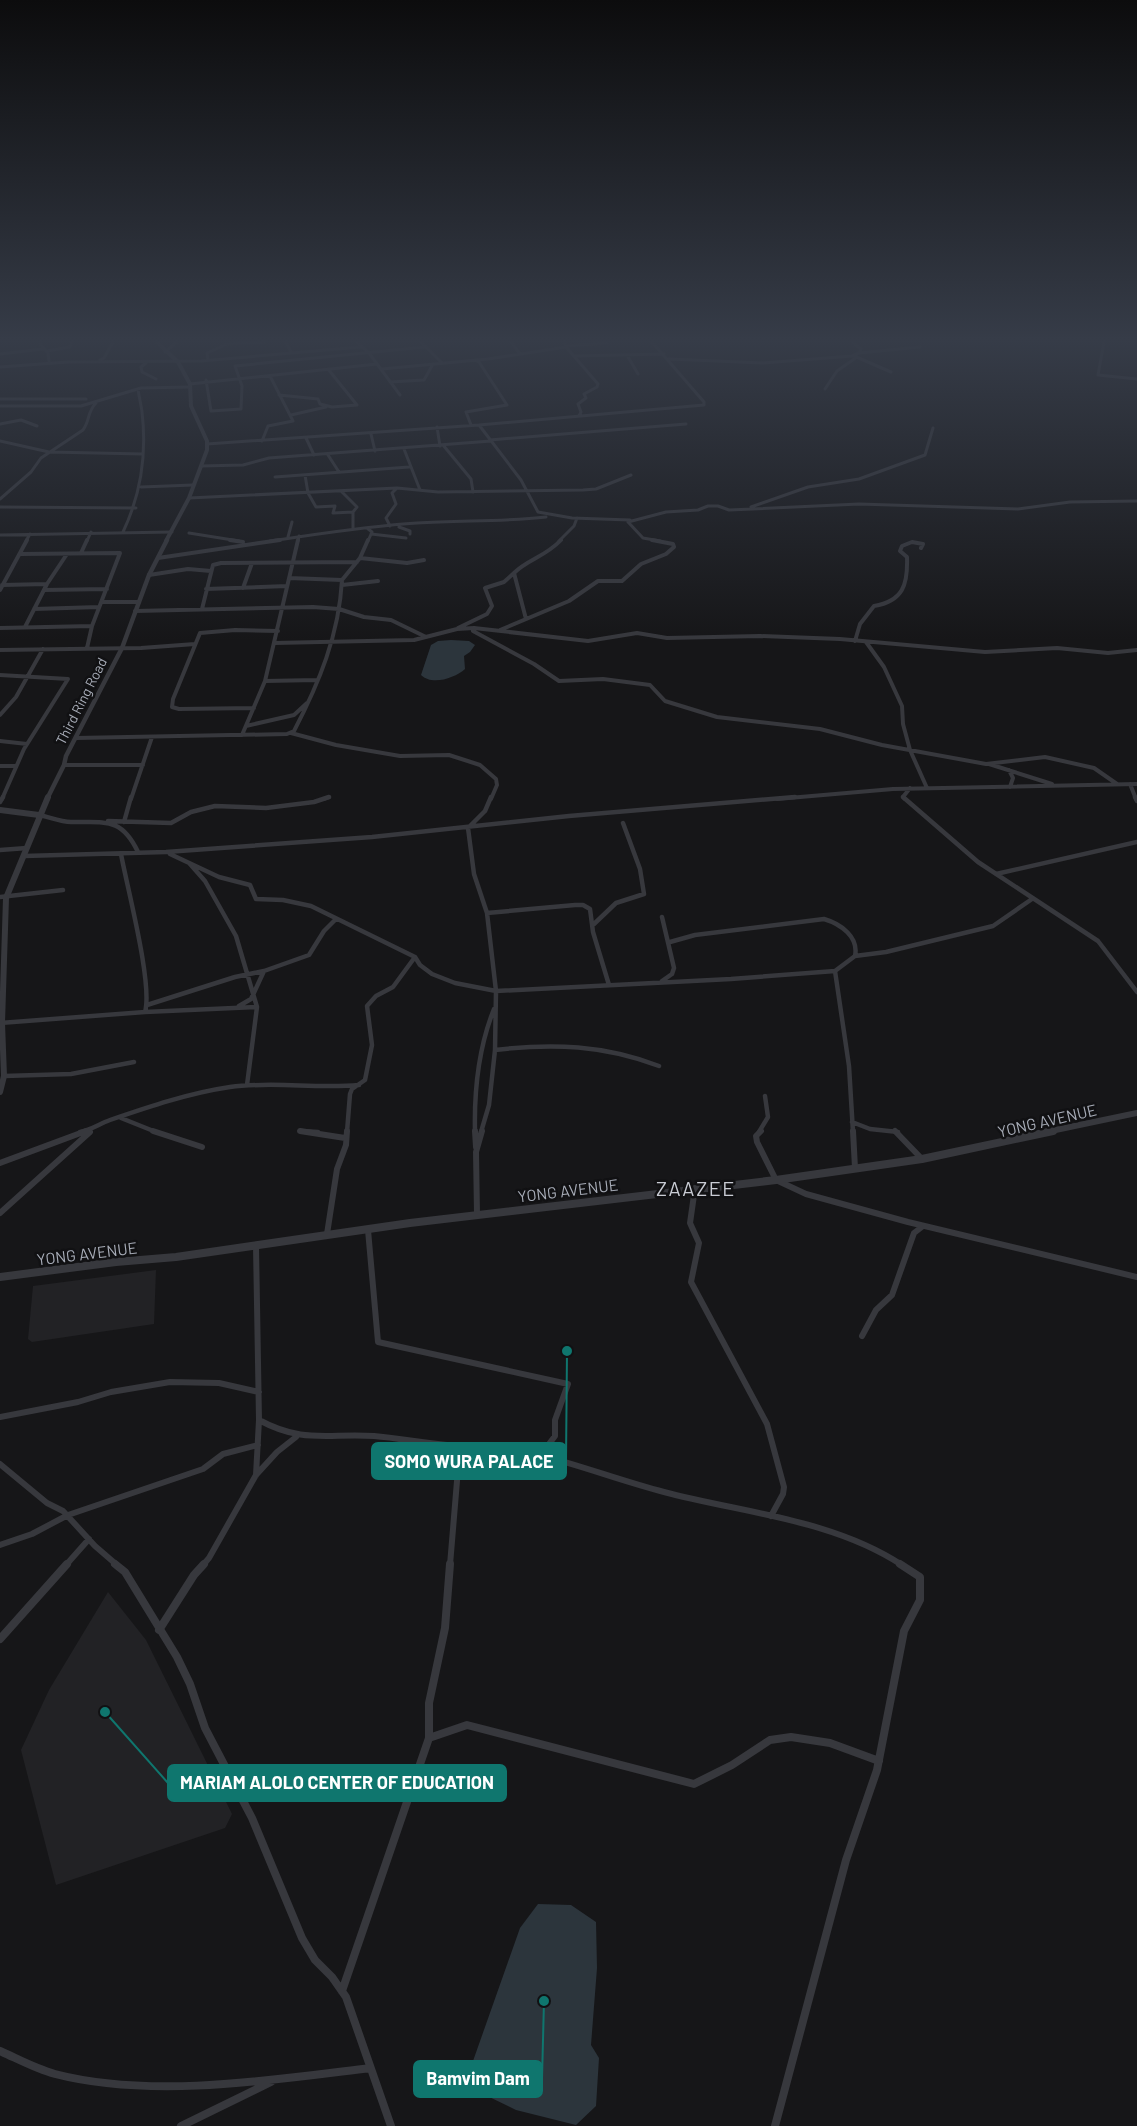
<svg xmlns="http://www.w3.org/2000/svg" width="1137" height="2126" viewBox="0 0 1137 2126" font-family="Barlow,sans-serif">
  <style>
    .built { fill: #222225 }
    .water { fill: #2c353c }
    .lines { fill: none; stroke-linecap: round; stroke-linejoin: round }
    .minor-far4 { stroke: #37383d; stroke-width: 3 }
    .minor-far3 { stroke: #37383d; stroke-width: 4 }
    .minor-far2 { stroke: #37383d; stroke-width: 4.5 }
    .minor-far1 { stroke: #37383d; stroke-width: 6 }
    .minor { stroke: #37383d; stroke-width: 8 }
    .tertiary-far3 { stroke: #37383d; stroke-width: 4 }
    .tertiary-far2 { stroke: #37383d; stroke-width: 4.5 }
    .tertiary-far1 { stroke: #37383d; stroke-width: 6 }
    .tertiary { stroke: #37383d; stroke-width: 8 }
    .labels { text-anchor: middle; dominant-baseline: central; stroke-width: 5; stroke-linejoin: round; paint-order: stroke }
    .far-street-label { font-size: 14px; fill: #a8adb8; stroke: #111113 }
    .street-label { font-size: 16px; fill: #a8adb8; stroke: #111113 }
    .quarter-label { font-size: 20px; letter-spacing: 1.5px; fill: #c9ccd4; stroke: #111113 }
    .leader { fill: none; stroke: #0f766e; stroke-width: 2 }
    .callout-dot { fill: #0f766e; stroke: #111113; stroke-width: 2 }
    .callout { fill: #0f766e; stroke: #0f766e; stroke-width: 2 }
    .callout-label { font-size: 18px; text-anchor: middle; font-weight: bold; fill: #fff }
  </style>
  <rect width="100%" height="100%" fill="#161618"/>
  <path class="built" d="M156,1270L154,1324L32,1342L28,1339L33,1286Z
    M108,1592L146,1640L232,1814L225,1828L56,1885L21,1750L49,1690Z"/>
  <path class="water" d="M451,640L469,641L475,645L470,652L464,656L465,669C455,678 432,686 421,675L431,645L438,641Z
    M538,1904L571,1905L596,1922L597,1968L591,2045L599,2058L596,2106L576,2125L516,2110L477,2091L473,2061L520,1928Z"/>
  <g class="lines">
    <path class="minor-far4" d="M41,342L40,344L48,353L49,361
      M286,342L291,352
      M357,342L369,353L400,395
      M421,342L442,363
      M511,342L520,354
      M565,342L566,347L598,384L597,387L584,394L586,398L578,404L581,412L579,416
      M1104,342L1098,375L1137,379
      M566,346L607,343
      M47,351L70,347L72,342
      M165,352L177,342
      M859,353L920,347
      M0,354L43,349
      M627,355L638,374
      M574,356L664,354
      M854,356L891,372
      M669,359L763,363L852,356L859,353L861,349L852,342
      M100,360L104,358L113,342
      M208,360L207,353L227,344L265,342
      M146,363L141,367L142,372L156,379
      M0,367L68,362L201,361L361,347
      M328,369L357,405
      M382,369L488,359L566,347
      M206,380L211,411L241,409L242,386L235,366L425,347
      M390,382L424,380L433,364
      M190,384L377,364
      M825,389L837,371L857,357
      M279,395L318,399L320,404L332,407L357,405
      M0,399H86
      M0,406H81L141,388L190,387
      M291,415L326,407
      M0,424L21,420L37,426
      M471,425L466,412L507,405L479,362L475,360
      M479,425L704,405V402L652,342
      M437,427L440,446
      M371,434L375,451
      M306,438L314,455
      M490,440L686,424
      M0,441L49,452L143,454
      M262,441L268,426L293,421L270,376
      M207,444L479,425L521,480L538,512L572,518L630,520
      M443,445L471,479L473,492
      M404,449L420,490
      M328,455L339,472
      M201,466L243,465L269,458L491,441
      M305,475L308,493L316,507L335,506L333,513L353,512V529
      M275,477L409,467
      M141,487L193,485
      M341,491L357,507L353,512
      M189,498L397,488L438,492L583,490L596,489L631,475
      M0,499L31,472L41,458L83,430C90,421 87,412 96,403
      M0,507L136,508
      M751,507L808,487L859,479L925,455L933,428
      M390,526L386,518L396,504L392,493L397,488
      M399,527L410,531V534
      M367,528L372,532L368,541
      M123,532C141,494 147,454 142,412C141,404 139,397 138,389
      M189,533L239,541
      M371,534L406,538
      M0,535L172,532
      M288,537L292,522
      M26,541L30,534
      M87,541L91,532
      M270,541C319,534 367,526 417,523C460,520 503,522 546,517
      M298,541L299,536
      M559,541L574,526L577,518
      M660,541L643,538L628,522L666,512L698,510L708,506H718L729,510L859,504L1018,509L1070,502L1137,501"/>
    <path class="minor-far3" d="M230,540L243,542
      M81,553L87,540
      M20,554L120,553L92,626L87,648
      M158,558L280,540
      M360,558L407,563L424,560
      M149,575L188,569L211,571
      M342,580L360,558L368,540
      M2,585L47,584
      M342,585L378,581
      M243,588L252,563
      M206,589L287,586
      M0,590L27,540
      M44,590L107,589
      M102,602H138
      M34,609L99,607
      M202,609L213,565L221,563L357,562
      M135,611L313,607L339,609L364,617L391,620L426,637
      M526,619L514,573C528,559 545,557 561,540
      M25,627L47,584L67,554
      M0,628L92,626
      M458,628L487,614L492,606L485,588L504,582L514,573
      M500,630L569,601L598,581H622L641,564L666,554L674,547L673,544L652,540
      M473,631L534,664L559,681L603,679L650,685L665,701L717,717L820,729L882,745L986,764L1045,757L1094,768L1117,784
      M855,641L860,624L874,606C903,601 908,585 907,557L900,551L902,546L912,542L923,544L921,548
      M866,642L884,667L902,706L903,724L910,750L927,788
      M274,643L414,640L457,629L474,628L588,641L637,633L667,638L760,636L840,639L985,652L1057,648L1108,653L1137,650
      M0,650L141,648L195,644
      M0,675L68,679L24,749L2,799
      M265,681L317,680
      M254,708L179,709L172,707L173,699L200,633L235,630L278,631
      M0,715L16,697L43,649
      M246,726L294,715L307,703
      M291,733L336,745L400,756L449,755L480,765L496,779L497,785L491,799
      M242,735L265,681L298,540
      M76,738L287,734L294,731C319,683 339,635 342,580L289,578
      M0,741L27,744
      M989,764L1052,784
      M64,765H143
      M0,766H15
      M1009,770L1013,778L1010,787
      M1130,784L1136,799
      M131,799L152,737
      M324,799L329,797
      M777,799L893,789L1137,784
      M905,799L903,797L910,788"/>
    <path class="minor-far2" d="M903,797L978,862L1098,941L1137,992
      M1135,797L1137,801
      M0,802L3,797
      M39,815C49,817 61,822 71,822C104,823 121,816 138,852
      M108,821L171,823L191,812L215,806L266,808L314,802L329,797
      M124,822L131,797
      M0,850L27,848
      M121,854C127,887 153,984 145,1012
      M170,854L219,877L250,885L256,899L283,900L311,906L415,957L420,965L432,974L455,983L496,991L731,979L835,971L855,956L886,952L993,926L1032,899
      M24,856L166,852L372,837L569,816L795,797
      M190,864L205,881L236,936L257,1007L247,1085
      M996,874L1137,842
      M0,897L63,890
      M487,913L575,905H583L590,909L593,932L609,985
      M662,917L674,968L672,974L662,981
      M594,924L616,903L644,894L640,869L623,823
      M670,942L695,935L824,919C841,924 859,937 855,956
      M835,971L849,1066L853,1132
      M147,1005L235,977L264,971
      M239,1006L251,999L264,971L309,955L324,931L336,919
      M0,1023L145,1012L257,1007
      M495,1050C553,1043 604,1045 659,1066
      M4,1076L71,1074L134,1062
      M121,1118L156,1132
      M852,1122L870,1129L898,1132
      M300,1131L318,1132
      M80,1132C91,1130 99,1124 110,1120C148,1107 189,1093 230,1087C273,1081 316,1089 359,1085
      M347,1132L350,1094L352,1089L365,1080L372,1045L367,1006L376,996L393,987L415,957
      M475,1132C474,1090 478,1049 494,1009
      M481,1132L489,1105L495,1050L496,991L487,913L474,874L468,828L485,811L491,797
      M759,1132L768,1117L765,1096"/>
    <path class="minor-far1" d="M153,1131L202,1147
      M300,1131L345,1138
      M475,1131L476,1147
      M761,1131L756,1136L757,1142L776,1180L806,1194L908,1222L1137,1277
      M853,1131L855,1168
      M895,1131L922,1159
      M0,1163L86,1131
      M695,1188L690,1223L699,1243L691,1282L767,1424L784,1487L783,1494L771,1516
      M0,1213L90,1132
      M477,1214L476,1152L482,1131
      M368,1230L378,1342L568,1384L555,1420V1436L540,1456
      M327,1234L337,1169L346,1145L347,1131
      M256,1246L259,1420C303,1444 328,1433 374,1436C399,1438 422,1443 447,1445C460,1446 474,1445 488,1446C549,1452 605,1477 664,1492C743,1513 832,1519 902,1565
      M862,1336L876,1310L892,1295L914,1233L923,1226
      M0,1417L78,1402L111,1392L170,1382L219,1383L259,1392
      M448,1445L458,1469
      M0,1464L47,1503L63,1511L95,1546L117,1565
      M256,1475L259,1420
      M0,1545L32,1534L68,1515L203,1469L223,1454L258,1445
      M66,1565L89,1539
      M203,1565L209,1558L256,1475L277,1452L296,1437
      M450,1565L458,1469L464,1457L482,1447"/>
    <path class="minor" d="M115,1564L125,1572L177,1657L190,1684L205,1728L252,1818L302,1938L315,1960L332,1977L346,1997L391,2126
      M159,1630L194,1575L204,1564
      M0,1639L67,1564
      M429,1738L467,1725L694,1784L732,1765L770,1740L791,1737L830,1743L879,1761
      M342,1991L429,1738V1703L445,1628L450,1564
      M0,2051C18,2059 36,2069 55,2074C152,2099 272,2080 370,2068
      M181,2126L271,2082
      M775,2126L846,1860L877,1770L904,1631L920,1600V1577L900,1564"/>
    <path class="tertiary-far3" d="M157,342L178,362L190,384L191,406L207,441V450L189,498L166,541"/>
    <path class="tertiary-far2" d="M47,799L64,765L66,756L122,648L149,575L167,540"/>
    <path class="tertiary-far1" d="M0,810L39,815
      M0,1092L4,1076L2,1023L6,898L48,797
      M1046,1132L1137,1113"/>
    <path class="tertiary" d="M0,1277L116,1262L176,1257L410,1223L776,1180L922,1159L1053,1131"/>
  </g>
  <linearGradient id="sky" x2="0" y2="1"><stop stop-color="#0c0c0d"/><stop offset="0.53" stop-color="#363c48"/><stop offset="1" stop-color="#363c48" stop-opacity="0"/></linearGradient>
  <rect width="1137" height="640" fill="url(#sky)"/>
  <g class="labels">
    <g class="far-street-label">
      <text transform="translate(81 701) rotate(-63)">Third Ring Road</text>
    </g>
    <g class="street-label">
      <text transform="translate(1047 1120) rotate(-13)">YONG AVENUE</text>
      <text transform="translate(568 1190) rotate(-7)">YONG AVENUE</text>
      <text transform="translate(87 1253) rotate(-7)">YONG AVENUE</text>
    </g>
    <g class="quarter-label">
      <text x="696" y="1188">ZAAZEE</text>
    </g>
  </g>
  <path class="leader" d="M567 1351L566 1461M105 1712L168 1783M544 2001L542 2079"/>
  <g class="callout-dot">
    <circle cx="567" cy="1351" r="6"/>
    <circle cx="105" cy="1712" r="6"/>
    <circle cx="544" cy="2001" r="6"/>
  </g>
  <g class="callout">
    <rect x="372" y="1443" width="194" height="36" rx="6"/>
    <rect x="168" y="1765" width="338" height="36" rx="6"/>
    <rect x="414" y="2061" width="128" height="36" rx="6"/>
  </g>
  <g class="callout-label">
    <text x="469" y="1468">SOMO WURA PALACE</text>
    <text x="337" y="1789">MARIAM ALOLO CENTER OF EDUCATION</text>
    <text x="478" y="2085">Bamvim Dam</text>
  </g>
</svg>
